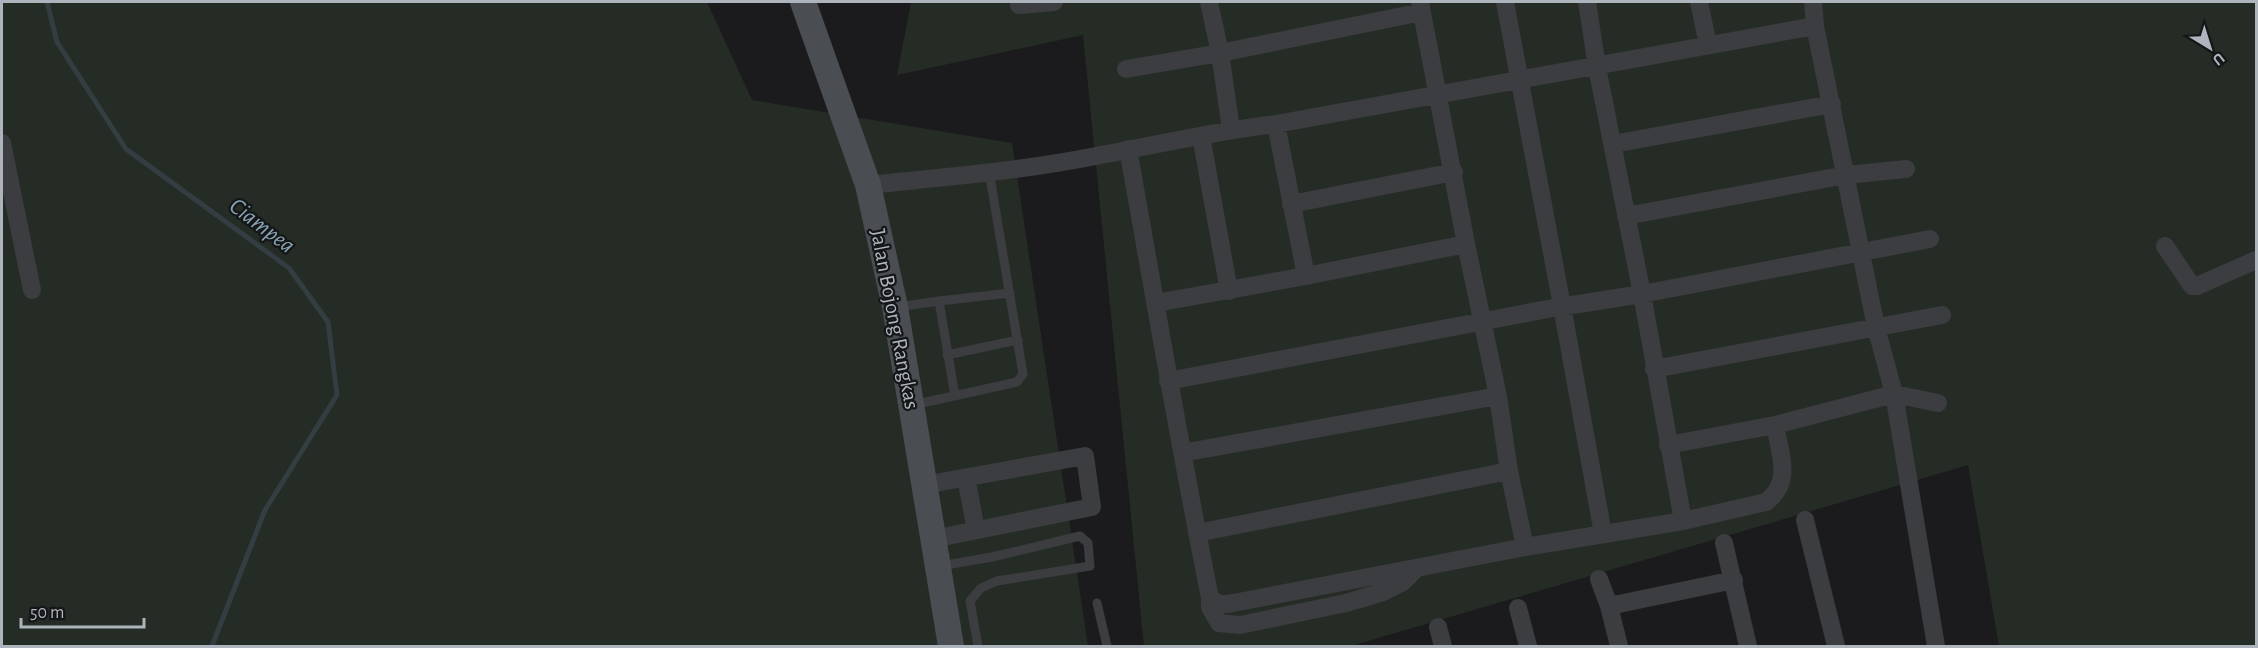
<svg xmlns="http://www.w3.org/2000/svg" width="2258" height="648" viewBox="0 0 2258 648" font-family="'Alegreya Sans',sans-serif">
  <style>
    .green { fill: #252c25 }
    .lines { fill: none; stroke-linecap: round; stroke-linejoin: round }
    .stream { stroke: #333d42; stroke-width: 5 }
    .lane { stroke: #3c3d41; stroke-width: 9 }
    .street { stroke: #3c3d41; stroke-width: 18 }
    .secondary { stroke: #4a4d51; stroke-width: 26 }
    .labels { text-anchor: middle; dominant-baseline: central; stroke-width: 4.5; stroke-linejoin: round; paint-order: stroke }
    .street-label { font-size: 22px; fill: #aeb4bb; stroke: #151618 }
    .water-label { font-size: 24px; font-style: italic; fill: #88a4b3; stroke: #151618 }
  </style>
  <rect width="100%" height="100%" fill="#1b1b1d"/>
  <path class="green" d="M2,2H707L752,100L1012,143L1088,646H2Z
    M911,2H2256V646H1999L1968,465L1351,646H1144L1083,35L897,75Z"/>
  <g class="lines">
    <path class="stream" d="M47,2L57,42L126,149L289,268L328,322L337,395L265,510L212,646"/>
    <path class="lane" d="M897,307L939,301
      M947,355L1018,340
      M955,396L939,301L1010,293
      M913,405L1017,382L1023,374L989,171
      M940,566L992,557L1080,536L1088,543L1090,566L997,581L981,588L970,601L978,646
      M1097,603L1107,646"/>
    <path class="street" d="M1209,2L1220,53L1231,129
      M1420,2L1466,244L1498,396L1509,471L1525,547
      M1505,2L1562,306L1603,534
      M1587,2L1597,67L1642,294L1683,521
      M1699,2L1708,45
      M1813,2L1815,26L1876,327L1894,394L1936,646
      M1019,5L1054,2
      M1126,69L1220,53L1422,12
      M1276,124L1306,276
      M1201,136L1229,291
      M2,143L32,290
      M1613,144L1832,104
      M1128,149C1155,299 1180,449 1210,598L1219,604H1228L1525,547L1683,521L1766,502C1793,482 1780,454 1775,425
      M868,185C944,177 1021,171 1096,156C1156,145 1215,131 1276,124L1815,26
      M1291,204L1454,172
      M1626,216L1846,175L1906,169
      M2165,246L2192,286H2197L2256,260
      M1156,303L1306,276L1466,244
      M1654,369L1942,315
      M1168,381L1553,308L1642,294L1930,239
      M1668,445L1775,425L1894,394L1938,403
      M1182,453L1498,396
      M966,477L976,530
      M924,485L1085,456L1092,507L933,539
      M1805,520L1836,646
      M1197,533L1509,471
      M1724,543L1748,646
      M1599,579L1609,606L1619,646
      M1210,598V607L1219,623L1240,625L1346,603L1383,592L1403,582L1417,568
      M1609,606L1734,580
      M1518,608L1528,646
      M1438,627L1443,646"/>
    <path class="secondary" d="M803,2L868,185L895,307L951,646"/>
  </g>
  <g class="labels">
    <g class="street-label">
      <text transform="translate(895 319) rotate(79)">Jalan Bojong Rangkas</text>
    </g>
    <g class="water-label">
      <text transform="translate(262 226) rotate(37)">Ciampea</text>
    </g>
  </g>
  <rect width="2258" height="648" fill="none" stroke="#aeb4bb" stroke-width="6"/>
  <g transform="translate(2210 48) rotate(142)" stroke="#151618" stroke-width="4.5" paint-order="stroke">
  <path d="M0-4.5L10 22L0 15L-10 22Z" fill="#aeb4bb"/>
  <text y="-9" font-size="16" font-weight="bold" text-anchor="middle" fill="#aeb4bb">U</text>
  </g>
  <path d="M21 618v9h123v-9" fill="none" stroke="#aeb4bb" stroke-width="3"/>
  <text x="30" y="618" font-size="18" fill="#aeb4bb" stroke="#151618" stroke-width="4.5" paint-order="stroke">50 m</text>
</svg>
